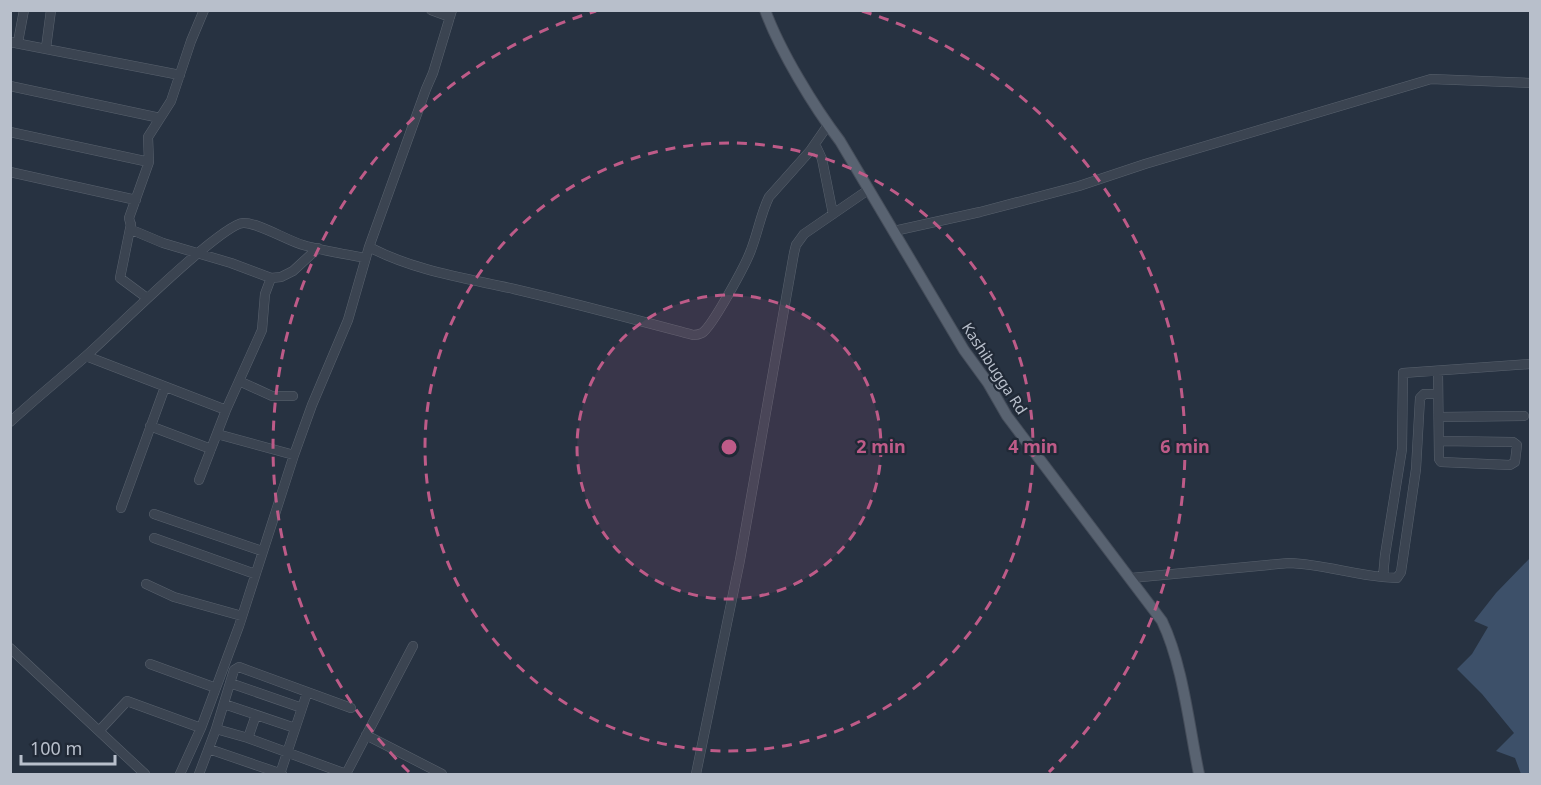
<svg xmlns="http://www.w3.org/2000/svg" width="1541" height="785" viewBox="0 0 1541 785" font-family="'Noto Sans',sans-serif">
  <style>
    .water { fill: #3d5069 }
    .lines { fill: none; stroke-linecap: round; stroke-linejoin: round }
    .minor-casing { stroke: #59626e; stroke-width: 10 }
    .major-casing { stroke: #454d5a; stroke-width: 12 }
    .minor { stroke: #3b4451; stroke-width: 9 }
    .major { stroke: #596371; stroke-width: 10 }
    .ring { fill: none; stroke: #be5b88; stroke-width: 3; stroke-dasharray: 10 8 }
    .labels { text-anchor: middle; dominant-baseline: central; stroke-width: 4.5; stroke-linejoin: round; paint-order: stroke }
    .street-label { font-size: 15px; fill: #b8bfcb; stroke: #202936 }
    .centre { fill: #be5b88; stroke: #202936; stroke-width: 3 }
    .ring-label { font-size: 18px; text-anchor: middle; font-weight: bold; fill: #be5b88; stroke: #202936; stroke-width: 4.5; stroke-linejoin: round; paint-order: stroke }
  </style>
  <rect width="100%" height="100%" fill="#273241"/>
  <path class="water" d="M1530,558V774H1521L1515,758L1496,751L1514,733L1482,694L1457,669L1472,654L1488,627L1474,621L1496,593Z"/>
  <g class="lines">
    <g class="minor-casing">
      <path id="minor" d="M204,10L191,41L171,101L148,137L149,162L129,218L132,230L163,243L231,263L271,278L281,277L293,271L318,248
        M431,10L450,17
        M10,42L180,75
        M18,42L24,10
        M46,48L51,10
        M10,86L160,118
        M10,132L149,162
        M815,144L822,159L833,214
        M10,172L136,200
        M131,224L120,278L147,298
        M894,231L980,212L1079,186L1145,164L1431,79L1530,83
        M369,247C415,271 465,278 514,289C574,303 633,319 693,335C697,335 698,335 702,333C712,327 746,264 751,250C758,232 761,213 769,197L810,151L828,125
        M86,356L226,410
        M1438,371L1439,459L1441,462L1510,465L1515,462L1517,445L1513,442L1439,441
        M239,381L272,396H293
        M1439,417L1524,416
        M10,422C35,399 61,378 86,356C111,334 220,225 243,223C257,222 288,241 303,245C324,251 345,254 366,258
        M150,426L211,449
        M217,434L294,455
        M199,480L226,410L262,330L265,294L271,278
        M121,508L165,387
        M154,514L262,551
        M154,538L255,574
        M1383,577L1397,578L1401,572L1416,469L1420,398L1424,394H1438
        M1131,578L1289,563C1321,564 1351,574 1383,577L1385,555L1402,449L1403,373L1530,364
        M146,584L174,597L242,616
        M10,648L145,774
        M150,664L216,688
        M230,683L302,708
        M224,704L295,728
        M216,729L234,670L239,667L351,708
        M99,731L127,701L201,728
        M366,735L442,774
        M248,738L256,715
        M209,749L282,774
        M180,774L201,728L239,626L294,455L312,405L348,320L369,247L426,89L433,73L452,10
        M199,774L216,729L248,738L346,774
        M280,774L307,693
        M346,774L413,646
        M696,774L740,560L794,253L796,245L804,234L868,190"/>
    </g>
    <g class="major-casing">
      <path id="major" d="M765,10C780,51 814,107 840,141L964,350L988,383L1007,416L1162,621C1183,665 1189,726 1199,774"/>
    </g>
    <use href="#minor" class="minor"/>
    <use href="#major" class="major"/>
  </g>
  <circle cx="729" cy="447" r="152" fill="#be5b88" fill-opacity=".12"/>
  <g class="ring">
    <circle cx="729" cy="447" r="152"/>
    <circle cx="729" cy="447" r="304"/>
    <path d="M409 772A456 456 0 0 1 596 11M862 11A456 456 0 0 1 1049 772"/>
  </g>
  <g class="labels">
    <g class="street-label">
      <text transform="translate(995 368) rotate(57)">Kashibugga Rd</text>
    </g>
  </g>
  <circle cx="729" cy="447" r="9" class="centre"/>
  <g class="ring-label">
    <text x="881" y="453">2 min</text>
    <text x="1033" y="453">4 min</text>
    <text x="1185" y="453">6 min</text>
  </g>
  <rect width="1541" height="785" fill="none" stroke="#b8bfcb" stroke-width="24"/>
  <path d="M21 755v9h94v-9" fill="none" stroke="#b8bfcb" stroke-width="3"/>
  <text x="30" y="755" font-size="18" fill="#b8bfcb" stroke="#202936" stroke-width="4.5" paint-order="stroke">100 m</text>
</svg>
